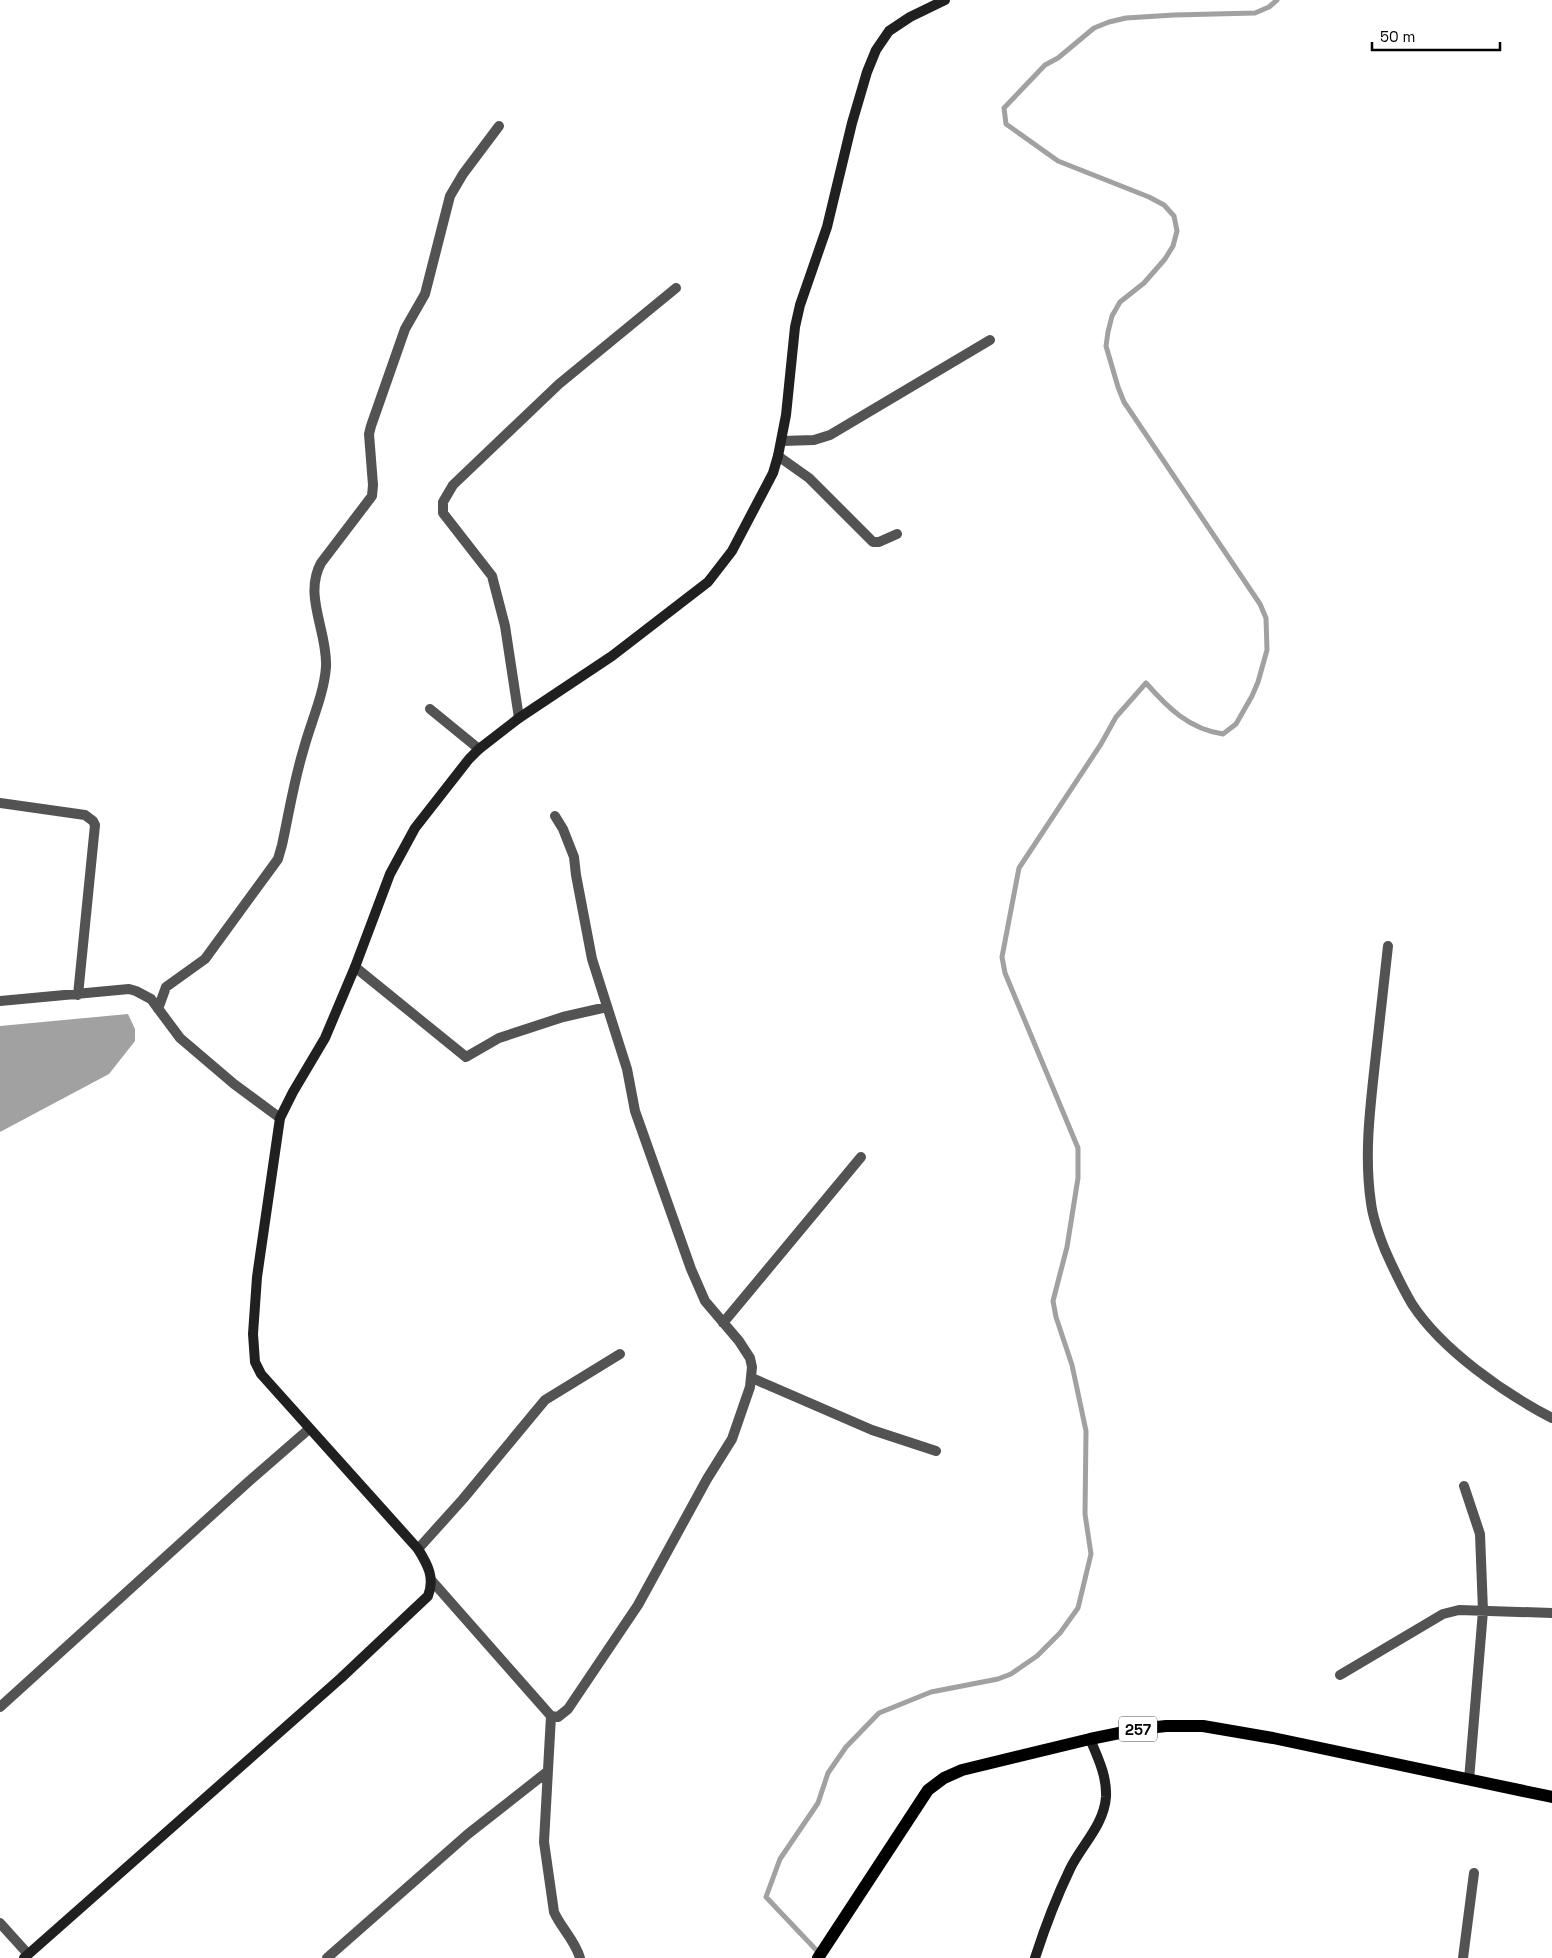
<svg xmlns="http://www.w3.org/2000/svg" width="1552" height="1958" viewBox="0 0 1552 1958" font-family="'Space Grotesk',sans-serif">
  <style>
    .water { fill: #a1a1a1 }
    .lines { fill: none; stroke-linecap: round; stroke-linejoin: round }
    .stream { stroke: #a1a1a1; stroke-width: 5 }
    .street { stroke: #535353; stroke-width: 10 }
    .secondary { stroke: #202020; stroke-width: 10 }
    .primary { stroke: #000; stroke-width: 12 }
    .labels { text-anchor: middle; dominant-baseline: central; stroke-width: 4; stroke-linejoin: round; paint-order: stroke }
    .shield { fill: #fff; stroke: #4c4c4c; stroke-width: 1 }
    .shield-label { font-size: 15px; font-weight: bold; fill: #000 }
  </style>
  <rect width="100%" height="100%" fill="#fff"/>
  <path class="water" d="M128,1014L135,1029V1041L109,1074L0,1132V1026Z"/>
  <g class="lines">
    <path class="stream" d="M820,1954L766,1897L780,1859L818,1803L828,1773L846,1747L879,1713L931,1692L998,1679L1011,1674L1037,1656L1060,1633L1078,1608L1091,1554L1085,1514L1086,1431L1072,1365L1056,1317L1053,1301L1067,1247L1078,1178V1148L1005,973L1002,957L1019,868L1101,744L1116,717L1146,683C1168,708 1189,729 1223,734L1236,724L1252,696L1258,682L1267,650L1266,618L1260,604L1124,402L1118,387L1106,346L1108,332L1112,316L1120,302L1144,283L1165,259L1173,246L1177,231L1174,216L1164,205L1149,197L1058,161L1006,124L1004,108L1045,65L1058,58L1094,28L1109,22L1126,18L1174,15L1255,13L1269,7L1277,0"/>
    <path class="street" d="M782,441L814,440L830,435L990,340
      M778,456L809,478L873,542H879L897,534
      M430,709L479,749
      M519,718L505,626L492,576L443,513V502L453,485L559,384L676,288
      M0,803L85,815L93,821L95,825L78,995
      M1388,946C1384,985 1379,1024 1375,1063C1370,1109 1364,1156 1371,1203C1373,1219 1379,1235 1385,1250C1393,1268 1402,1287 1412,1304C1442,1350 1504,1393 1552,1418
      M355,967L466,1057L499,1038L563,1017L607,1007
      M0,1001L129,989L136,991L151,999L180,1038L234,1084L280,1118
      M158,1009L166,987L205,959L278,859L282,845C289,813 294,780 304,748C311,722 324,694 326,667C328,632 303,596 321,563L372,496L373,485L369,434L371,426L405,329L425,294L450,196L463,174L499,126
      M723,1323L861,1157
      M752,1378L872,1430L936,1451
      M1464,1486L1480,1534L1483,1611L1469,1780
      M418,1549L463,1499L545,1400L620,1354
      M432,1581L551,1716L558,1717L568,1709L638,1605L707,1479L732,1439L750,1387L752,1367L750,1358L739,1341L705,1301L691,1269L635,1111L627,1069L592,959L576,875L574,857L563,829L555,816
      M1340,1675L1443,1614L1459,1610L1552,1613
      M0,1707L247,1483L309,1429
      M551,1716L544,1842L554,1912C561,1928 575,1940 580,1958
      M0,1923L28,1954
      M327,1958L468,1834L547,1772
      M1463,1958L1474,1873"/>
    <path class="secondary" d="M24,1958L341,1678L428,1596C435,1578 428,1565 418,1549L261,1374L255,1362L253,1334L257,1277L280,1118L293,1092L325,1038L355,967L390,874L415,828L469,759L479,749L519,718L612,656L708,582L732,551L773,473L778,456L786,415L795,327L800,305L827,227L852,123L867,72L876,50L889,31L910,17L945,0
      M1035,1958C1045,1927 1056,1898 1070,1869C1081,1846 1104,1825 1106,1797C1107,1776 1098,1758 1090,1739"/>
    <path class="primary" d="M818,1958L928,1790L944,1778L962,1770L1090,1739L1139,1729L1166,1726H1203L1273,1738L1552,1797"/>
  </g>
  <g class="labels">
    <rect class="shield" x="1119" y="1716.5" width="38" height="25" rx="4"/>
    <g class="shield-label">
      <text x="1138" y="1729">257</text>
    </g>
  </g>
  <path d="M1372 42v8h128v-8" fill="none" stroke="#000000" stroke-width="2.5"/>
  <text x="1380" y="42" font-size="15" fill="#000000" stroke="#ffffff" stroke-width="4" paint-order="stroke">50 m</text>
</svg>
